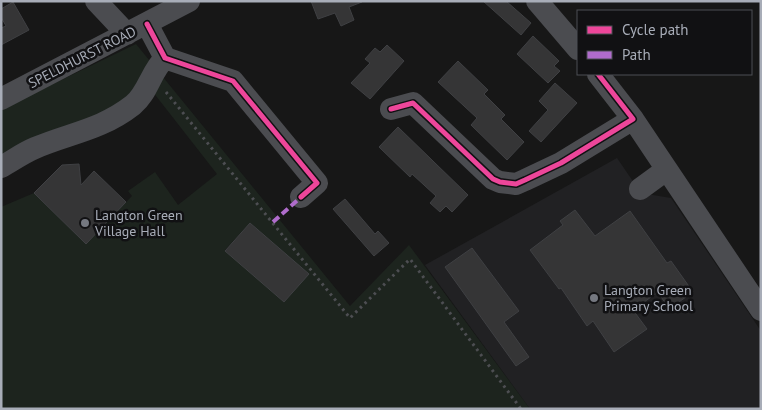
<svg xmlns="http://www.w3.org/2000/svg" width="762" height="410" viewBox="0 0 762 410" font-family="'PT Sans',sans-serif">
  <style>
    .built { fill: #212123 }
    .green { fill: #1d241e; fill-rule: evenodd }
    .building { fill: #353536; stroke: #3f4043 }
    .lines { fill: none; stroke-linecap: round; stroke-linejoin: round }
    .path { stroke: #4d4e52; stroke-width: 3; stroke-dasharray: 2.5 4; stroke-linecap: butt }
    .minor { stroke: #4b4c50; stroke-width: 22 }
    .quiet { stroke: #b06ccc; stroke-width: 4; stroke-dasharray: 8 4; stroke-linecap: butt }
    .cycleway-casing { stroke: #111113; stroke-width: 8 }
    .cycleway { stroke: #ed469a; stroke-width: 5 }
    .poi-dot { fill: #757880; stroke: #111113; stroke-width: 2 }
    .labels { text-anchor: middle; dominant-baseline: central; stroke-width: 5; stroke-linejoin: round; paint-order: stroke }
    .street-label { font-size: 14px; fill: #a8adb8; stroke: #111113 }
    .poi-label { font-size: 14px; fill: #a8adb8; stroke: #111113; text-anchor: start }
  </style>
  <rect width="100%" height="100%" fill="#171717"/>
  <path class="built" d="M617,158L641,193L671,198L761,331V409H530L425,265Z"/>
  <path class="green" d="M136,44L350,306L409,245L530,409H1V207L34,193L86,244L132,196L128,191L155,172L178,205L217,174L142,78L128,97L95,120L1,155V109ZM250,223L308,274L284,302L225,250Z"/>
  <path class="building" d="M311,1H362V2L349,7L354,20L341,26L335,13L318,19Z
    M483,1H506L531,23L521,35Z
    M13,2L29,30L1,45V28L6,26L1,17V9Z
    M533,36L559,61L554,66L560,71L548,83L517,54Z
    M387,45L404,61L370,99L351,83L370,63L365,59L375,48L380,52Z
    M458,61L488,90L484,94L505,115L501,119L524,142L507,160L471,125L477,118L438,82Z
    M555,83L577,103L541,142L529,131L548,110L539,101Z
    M398,127L468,195L452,212L446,206L440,212L430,203L436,196L412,174L410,177L379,147Z
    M79,164L81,185L94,171L126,202L86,244L34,193L62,165Z
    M345,199L375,234L378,231L389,243L374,256L333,209Z
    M575,210L595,236L630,211L667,263L671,261L693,292L669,309L658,292L633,310L647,329L614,352L593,321L587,326L561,288L559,289L530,250L563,225L560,221Z
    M250,223L309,274L284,302L225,251Z
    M472,248L519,311L504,322L529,357L516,366L445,267Z"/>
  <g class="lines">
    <path class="path" d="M166,92L350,318L410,259L521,409"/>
    <path class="minor" d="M96,1L127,34
      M537,1L578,49
      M147,24L165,58L233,81L317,183L301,197
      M1,99L189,1
      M391,109L413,103L493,179L500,182L516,184L525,180L561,163L633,119L598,74
      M633,119L761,310
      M1,167C12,161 23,153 35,148C70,133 101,130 133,105C148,93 151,71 165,58
      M640,189L666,170"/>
    <path class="quiet" d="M273,222L301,197"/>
    <g class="cycleway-casing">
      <path id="cycleway" d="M147,24L165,58L233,81L317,183L301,197
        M391,109L413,103L493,179L500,182L516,184L525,180L561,163L633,119L598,74"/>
    </g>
    <use href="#cycleway" class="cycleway"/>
  </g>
  <g class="poi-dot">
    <circle cx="85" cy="223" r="5"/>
    <circle cx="594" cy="298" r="5"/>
  </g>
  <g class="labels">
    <g class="street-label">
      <text transform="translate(82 57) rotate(-27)">SPELDHURST ROAD</text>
    </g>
    <g class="poi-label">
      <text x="95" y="215">Langton Green<tspan x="95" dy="16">Village Hall</tspan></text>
      <text x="604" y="290">Langton Green<tspan x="604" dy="16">Primary School</tspan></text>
    </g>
  </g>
  <rect width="762" height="410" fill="none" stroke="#a8adb8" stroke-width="5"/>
  <rect x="577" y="10" width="175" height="65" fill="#111113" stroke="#4d4f55"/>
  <rect x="587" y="26" width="25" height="8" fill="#ed469a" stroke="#4d4f55"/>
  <text x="622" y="35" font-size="15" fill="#a8adb8">Cycle path</text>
  <rect x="587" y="51" width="25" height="8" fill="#b06ccc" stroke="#4d4f55"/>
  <text x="622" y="60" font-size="15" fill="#a8adb8">Path</text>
</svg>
